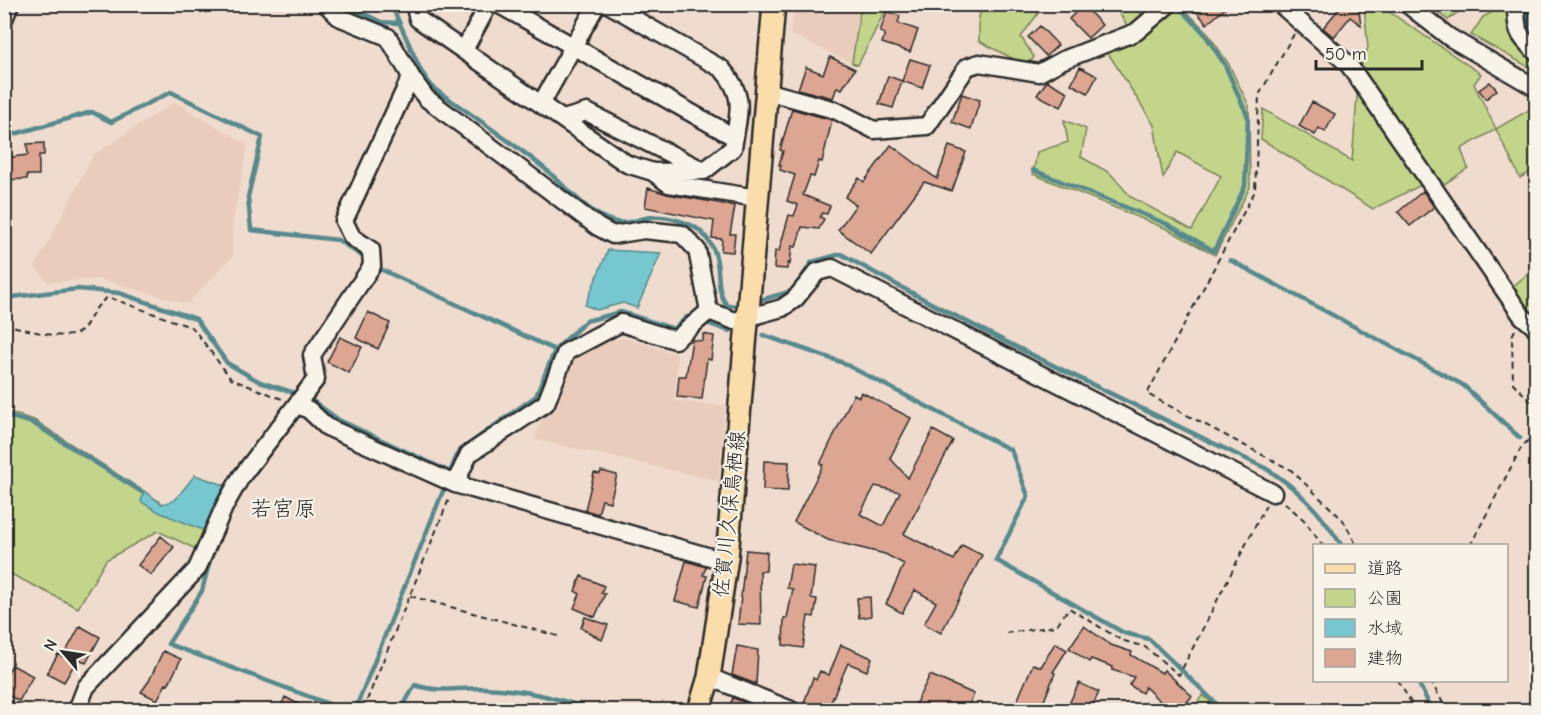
<svg xmlns="http://www.w3.org/2000/svg" width="1541" height="715" viewBox="0 0 1541 715" font-family="'Comic Neue','Klee One',sans-serif">
  <style>
    .built { fill: #e9ccbc }
    .green { fill: #c3d58a; stroke: #77805a; stroke-width: 1.5 }
    .water { fill: #76c7cf; stroke: #58898d; stroke-width: 1.5 }
    .lines { fill: none; stroke-linecap: round; stroke-linejoin: round }
    .stream { stroke: #58898d; stroke-width: 4.5 }
    .building { fill: #dca693; stroke: #2b2b2b; stroke-width: 1.5; fill-rule: evenodd }
    .minor-casing { stroke: #2b2b2b; stroke-width: 21 }
    .major-casing { stroke: #2b2b2b; stroke-width: 26 }
    .path { stroke: #2b2b2b; stroke-width: 2; stroke-dasharray: 6 4.5; stroke-linecap: butt }
    .minor { stroke: #f7f3e8; stroke-width: 16 }
    .major { stroke: #faddab; stroke-width: 21 }
    .labels { text-anchor: middle; dominant-baseline: central; stroke-width: 4.5; stroke-linejoin: round; paint-order: stroke }
    .street-label { font-size: 21px; fill: #2b2b2b; stroke: #f7f3e8 }
    .neighbourhood-label { font-size: 22px; fill: #2b2b2b; stroke: #f7f3e8 }
  </style>
  <rect width="100%" height="100%" fill="#efdcce"/>
  <filter id="ink" filterUnits="userSpaceOnUse"><feTurbulence type="fractalNoise" baseFrequency=".0167" numOctaves="2"/><feDisplacementMap in="SourceGraphic" scale="12" xChannelSelector="R" yChannelSelector="G"/><feConvolveMatrix kernelMatrix="1 2 1 2 8 2 1 2 1" color-interpolation-filters="sRGB"/></filter>
  <g filter="url(#ink)">
    <path class="built" d="M795,5H861L852,63L790,34Z
      M175,102L248,145L232,225L233,256L187,304L100,279L48,282L35,267L93,155Z
      M623,338L677,354L675,401L725,406L719,481L534,439L569,354Z"/>
    <path class="green" d="M861,5H888L858,65L852,63Z
      M985,5H1044L1021,37L1034,57L1027,66L979,41V16Z
      M1114,5H1134L1151,27L1180,5L1207,32L1228,63L1249,106L1250,187L1215,255L1167,229L1033,174L1037,152L1068,142L1064,120L1086,129L1081,157L1110,173L1131,197L1192,230L1221,176L1177,152L1163,178L1154,125L1108,53L1136,39Z
      M1364,5H1379L1481,74L1474,84L1496,129L1536,106V169L1520,178L1496,129L1461,149L1468,168L1439,188L1423,184L1373,209L1261,139L1263,109L1352,161L1359,71L1368,48Z
      M1428,5H1467L1448,20Z
      M1506,5H1513L1536,57V71L1471,35L1483,17Z
      M1536,267V308L1529,313L1511,288Z
      M4,411L34,420L203,530L205,526L214,531L204,553L158,531L106,560L78,608L5,571Z
      M1203,695L1220,710H1191Z"/>
    <path class="water" d="M608,250L661,253L637,308L623,303L597,310L585,305Z
      M195,475L224,485L203,530L161,513L141,502L144,491L162,504L175,500Z"/>
    <g class="lines">
      <path class="stream" d="M344,4L381,22L398,23
        M391,4L421,71L433,88C471,114 509,140 544,168C565,185 587,213 612,221C627,226 638,218 652,217C666,216 690,222 700,231C729,258 710,282 727,306L743,305
        M1528,35L1529,4
        M4,137L92,112L111,122L171,92L262,137L248,197L251,230L338,240L366,259
        M1033,170L1167,224L1214,251L1245,186L1248,117L1225,65L1204,33L1182,10
        M1230,260L1463,385L1520,438
        M378,268L555,350L586,321L621,312L674,329L687,317
        M4,298L78,289L119,293L196,319L227,363L260,382L298,394
        M754,302L792,291L812,262L841,254C979,332 1122,399 1265,468C1298,488 1320,512 1342,546
        M707,323L730,331
        M763,335L841,362L1011,450L1028,496L996,560L1124,633L1149,639L1223,710
        M313,401L339,420L450,472L459,451L536,396L555,350
        M4,415L33,423L142,492
        M212,552L202,591L168,644L345,710
        M1417,680L1432,710
        M355,710L443,491
        M401,710L415,685C438,693 460,688 484,688C519,689 559,698 592,710"/>
    </g>
    <path class="building" d="M1203,4H1230L1207,24L1196,11Z
      M1343,4H1358L1361,25L1350,17L1334,37L1323,28Z
      M1083,5L1102,25L1088,38L1069,19Z
      M887,11L900,16L898,23L918,30L910,52L882,43L885,34L880,32Z
      M1040,26L1058,45L1046,56L1028,37Z
      M830,57L855,69L842,89L837,87L833,98L798,89L806,67L823,74Z
      M910,59L930,65L922,88L902,81Z
      M1080,67L1097,76L1088,93L1071,84Z
      M888,76L902,81L893,108L879,104Z
      M1047,81L1068,92L1061,107L1037,95Z
      M1490,82L1497,90L1486,99L1479,90Z
      M962,94L980,100L971,129L952,122Z
      M1312,102L1335,114L1325,132L1319,128L1315,135L1299,126Z
      M792,109L832,120L822,162L819,161L814,177L810,176L803,195L830,206L827,214L822,213L820,217L824,219L819,229L802,227L796,247L792,246L790,264L788,263L787,269L774,268L775,251H779L789,215L794,216L798,205L787,201L795,175L780,170L781,165H779L783,151L780,150Z
      M44,143V155H39V175H27V179L4,180V158L28,155L27,144Z
      M891,145L937,179L949,146L966,152L952,191L924,182L871,254L838,230L856,205L845,197L859,178L864,182Z
      M648,188L667,194L735,206L730,234H735L733,252L721,251L722,239L712,238L714,221L645,207Z
      M1423,191L1434,207L1410,226L1398,212Z
      M368,312L390,323L378,349L356,338Z
      M703,334L714,336L711,360L707,359L702,399L677,397L679,376H686L692,340L703,341Z
      M340,337L362,347L349,373L327,362Z
      M861,392L911,418L890,458L908,478L933,430L953,441L904,534L954,560L962,545L982,555L941,633L924,624L936,602L915,590L902,613L886,604L904,564L885,554L828,540L794,522L823,465L820,464L854,394L859,397ZM875,486L900,492L883,526L860,514Z
      M764,461L789,462L788,491L763,490Z
      M601,471L617,475L610,502L602,500L598,514L585,510L594,473L600,474Z
      M161,536L174,547L151,575L138,565Z
      M746,550L767,552L766,571H760L761,625L738,624Z
      M686,561L706,567L703,575L707,576L699,607L675,601Z
      M791,564L815,567L811,598L817,599L814,617L808,616L803,648L783,645L784,618H787L793,589L787,588Z
      M581,576L604,586L601,593L605,594L595,617L574,608L580,594L575,591Z
      M870,597L871,616L859,618L857,598Z
      M585,617L608,625L602,640L581,628Z
      M80,626L100,637L86,663L78,658L64,682L47,673L58,654L63,657Z
      M1084,626L1111,645L1132,652L1131,655L1162,673L1164,670L1192,696L1187,702L1189,703L1182,711H1170L1145,687L1142,693L1129,685L1134,677L1112,670L1113,667L1091,659L1089,662L1069,648Z
      M1055,643L1067,650L1053,672L1055,673L1040,711H1021L1014,708L1033,664L1041,667Z
      M841,645L872,658L867,671L848,663L827,711H801L813,678L816,680L820,671L829,675Z
      M737,646L758,650L756,684L732,675Z
      M163,651L181,659L168,685L166,684L157,700L141,692L149,681Z
      M12,665L33,676L19,701L4,693V678Z
      M930,675L974,694L966,711H912Z
      M1079,683L1099,692L1090,711H1078L1068,706Z
      M285,697L311,711H279Z
      M733,698L754,706L753,711H737L729,707Z"/>
    <g class="lines">
      <g class="minor-casing">
        <path id="minor" d="M414,4L418,19L627,164L653,172L704,171L733,148C738,114 747,97 722,69L608,4
          M498,4L734,137
          M1280,4L1349,65L1522,316L1536,328
          M1407,4L1449,37L1536,88
          M1516,4C1516,30 1517,35 1536,52
          M4,19L10,4
          M464,50L489,4
          M413,80L426,98L598,227L613,235L644,230L682,234L697,250L709,311
          M766,91L835,110L874,130L927,126L967,67L979,63L1039,73L1063,60L1136,32L1169,4
          M541,104L597,4
          M563,119L587,112L704,171
          M653,172L669,184L757,198
          M298,405L309,410L327,427L455,484L714,558H727
          M455,484L469,454L546,403L566,352L621,323L675,340L709,311L735,321L782,308L795,299L817,272L832,268L1273,493
          M709,677L791,710
          M77,710L86,687L197,569L225,505L241,477L316,379L312,355L372,266L371,250L352,237L344,221L408,83L413,80L388,37L339,17L326,4"/>
      </g>
      <g class="major-casing">
        <path id="major" d="M699,710L709,677L727,558L774,4"/>
      </g>
      <path class="path" d="M1294,34L1259,95L1255,191L1147,394L1291,470L1343,520L1357,546
        M4,324C23,328 68,344 82,330C93,318 92,308 108,297L193,328L231,379L282,399
        M1515,330L1512,336L1513,383L1536,407
        M1285,503L1304,520L1323,546
        M1470,546L1521,448L1532,436L1536,426
        M410,596L558,636
        M1006,633L1056,626L1069,608L1121,640L1145,647L1179,675L1266,505
        M1398,680L1415,710
        M1430,680L1447,710
        M363,710L449,499"/>
      <use href="#minor" class="minor"/>
      <use href="#major" class="major"/>
    </g>
  </g>
  <g class="labels">
    <g class="street-label">
      <text transform="translate(729 514) rotate(-84)">佐賀川久保鳥栖線</text>
    </g>
    <g class="neighbourhood-label">
      <text x="283" y="509">若宮原</text>
    </g>
  </g>
  <rect width="1541" height="715" fill="none" stroke="#f7f3e8" stroke-width="24"/>
  <rect x="12" y="12" width="1517" height="691" fill="none" stroke="#2b2b2b" stroke-width="2" filter="url(#ink)"/>
  <rect x="1313" y="544" width="195" height="138" fill="#f7f3e8" stroke="#a5a39c" stroke-width="1.5"/>
  <rect x="1325" y="564" width="30" height="9" fill="#faddab" stroke="#a5a39c" stroke-width="1.5"/>
  <text x="1367" y="574" font-size="18" fill="#2b2b2b">道路</text>
  <rect x="1325" y="589" width="30" height="18" fill="#c3d58a" stroke="#a5a39c" stroke-width="1.5"/>
  <text x="1367" y="604" font-size="18" fill="#2b2b2b">公園</text>
  <rect x="1325" y="619" width="30" height="18" fill="#76c7cf" stroke="#a5a39c" stroke-width="1.5"/>
  <text x="1367" y="634" font-size="18" fill="#2b2b2b">水域</text>
  <rect x="1325" y="649" width="30" height="18" fill="#dca693" stroke="#a5a39c" stroke-width="1.5"/>
  <text x="1367" y="664" font-size="18" fill="#2b2b2b">建物</text>
  <g transform="translate(63 652) rotate(299)" stroke="#f7f3e8" stroke-width="4.5" paint-order="stroke">
  <path d="M0-4.5L10 22L0 15L-10 22Z" fill="#2b2b2b"/>
  <text y="-9" font-size="16" font-weight="bold" text-anchor="middle" fill="#2b2b2b">N</text>
  </g>
  <path d="M1316 60v9h106v-9" fill="none" stroke="#2b2b2b" stroke-width="3"/>
  <text x="1325" y="60" font-size="18" fill="#2b2b2b" stroke="#f7f3e8" stroke-width="4.5" paint-order="stroke">50 m</text>
</svg>
